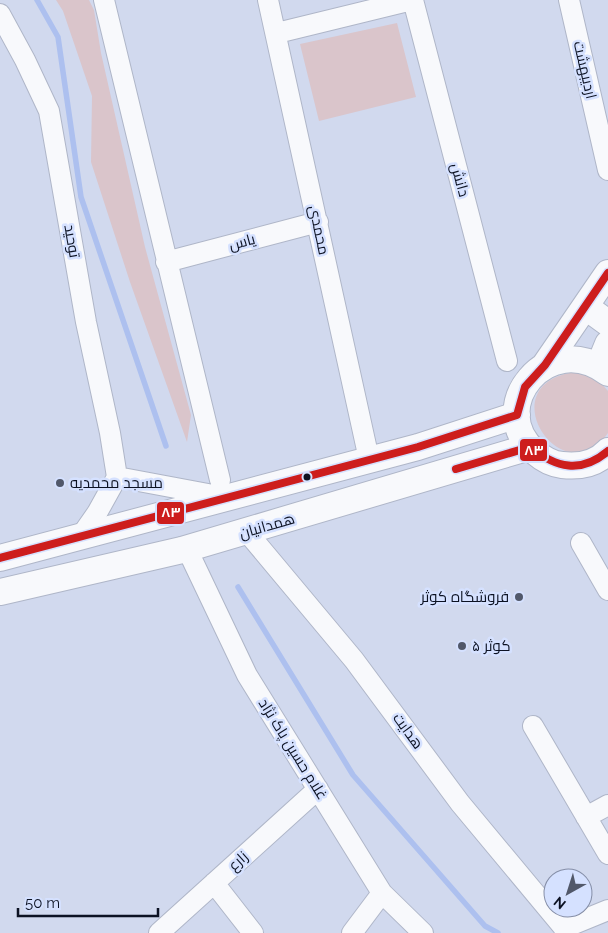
<svg xmlns="http://www.w3.org/2000/svg" width="608" height="933" viewBox="0 0 608 933" font-family="Raleway,Cairo,sans-serif">
  <style>
    .green { fill: #dac5cb }
    .lines { fill: none; stroke-linecap: round; stroke-linejoin: round }
    .stream { stroke: #adc0ef; stroke-width: 5.5 }
    .minor-casing { stroke: #afb6c8; stroke-width: 22 }
    .major-casing { stroke: #afb6c8; stroke-width: 28 }
    .minor { stroke: #f8f9fc; stroke-width: 20 }
    .major { stroke: #f8f9fc; stroke-width: 26 }
    .bus-1-casing { stroke: #d5e1ff; stroke-width: 11 }
    .bus-1 { stroke: #cd1d1d; stroke-width: 8 }
    .bus-dot { fill: #0c1223; stroke: #d5e1ff; stroke-width: 2 }
    .poi-dot { fill: #51586a; stroke: #d5e1ff; stroke-width: 2 }
    .labels { text-anchor: middle; dominant-baseline: central; stroke-width: 5; stroke-linejoin: round; paint-order: stroke }
    .street-label { font-size: 15px; fill: #0c1223; stroke: #d5e1ff }
    .poi-label { font-size: 15px; fill: #0c1223; stroke: #d5e1ff; text-anchor: start }
    .line-badge { stroke: #d5e1ff; stroke-width: 2 }
    .badge-label { font-size: 14px; text-anchor: middle; font-weight: bold; fill: #fff }
  </style>
  <rect width="100%" height="100%" fill="#d1d9ee"/>
  <path class="green" d="M56,0H89L94,10L101,53L145,247L191,415L187,442L130,282L91,162L92,96L63,11Z
    M397,23L416,97L319,121L300,44Z
    M575,372C589,375 598,379 608,391V433C563,498 487,384 575,372Z"/>
  <g class="lines">
    <path class="stream" d="M37,0L58,37L81,197L166,446
      M238,587L353,775L485,926L498,933"/>
    <g class="minor-casing">
      <path id="minor" d="M104,0L220,480
        M268,0L369,459
        M413,0L507,361
        M569,0L608,170
        M0,14L25,60L49,111L86,322L110,433L117,477L97,513L81,536
        M277,33L412,0
        M166,262L318,222
        M117,477L224,497
        M247,532L354,660L460,803L564,928L565,933
        M581,543L608,590
        M187,549L247,675L382,893L423,933
        M533,726L608,854
        M586,817L608,805
        M214,883L253,933
        M564,928L608,910
        M159,933L318,789
        M352,933L382,893"/>
    </g>
    <g class="major-casing">
      <path id="major" d="M586,307L608,323
        M545,365L608,273
        M599,366L608,344
        M608,373C548,327 484,408 535,452C543,459 552,464 562,465C579,467 596,464 608,451
        M0,558L418,447L517,415
        M0,592L182,550L530,447"/>
    </g>
    <use href="#minor" class="minor"/>
    <use href="#major" class="major"/>
    <g class="bus-1-casing">
      <path id="bus-1" d="M456,469L530,447C556,468 581,474 608,451
        M0,558L418,447L517,415L525,387L545,365L608,273"/>
    </g>
    <use href="#bus-1" class="bus-1"/>
  </g>
  <circle class="bus-dot" cx="307" cy="477" r="4.5"/>
  <g class="poi-dot">
    <circle cx="60" cy="483" r="5"/>
    <circle cx="519" cy="597" r="5"/>
    <circle cx="462" cy="646" r="5"/>
  </g>
  <g class="labels">
    <g class="street-label">
      <text transform="translate(585 70) rotate(77)">اردیبهشت</text>
      <text transform="translate(460 180) rotate(75)">دانش</text>
      <text transform="translate(319 230) rotate(78)">محمدی</text>
      <text transform="translate(72 241) rotate(80)">توحید</text>
      <text transform="translate(242 242) rotate(-15)">یاس</text>
      <text transform="translate(267 526) rotate(-16)">همدانیان</text>
      <text transform="translate(408 731) rotate(54)">هدایت</text>
      <text transform="translate(293 749) rotate(58)">غلام حسین پاک نژاد</text>
      <text transform="translate(238 861) rotate(-42)">زارع</text>
    </g>
    <g class="poi-label">
      <text x="70" y="483">مسجد محمدیه</text>
      <text x="509" y="597" text-anchor="end">فروشگاه کوثر</text>
      <text x="472" y="646">کوثر ۵</text>
    </g>
  </g>
  <g class="line-badge">
    <rect x="519" y="438" width="29" height="24" rx="5" fill="#cd1d1d"/>
    <rect x="156" y="501" width="29" height="24" rx="5" fill="#cd1d1d"/>
  </g>
  <g class="badge-label">
    <text x="534" y="455">۸۳</text>
    <text x="171" y="517">۸۳</text>
  </g>
  <g transform="translate(568 893) rotate(219)"><circle r="24" fill="#d5e1ff" stroke="#858ea7"/>
  <path d="M0-4L9 19L0 12L-9 19Z" fill="#51586a"/>
  <text y="-8" font-size="14" font-weight="bold" text-anchor="middle" fill="#0c1223">N</text>
  </g>
  <path d="M18 908v8h140v-8" fill="none" stroke="#0c1223" stroke-width="2.5"/>
  <text x="25" y="908" font-size="15" fill="#0c1223" stroke="#d5e1ff" stroke-width="4" paint-order="stroke">50 m</text>
</svg>
